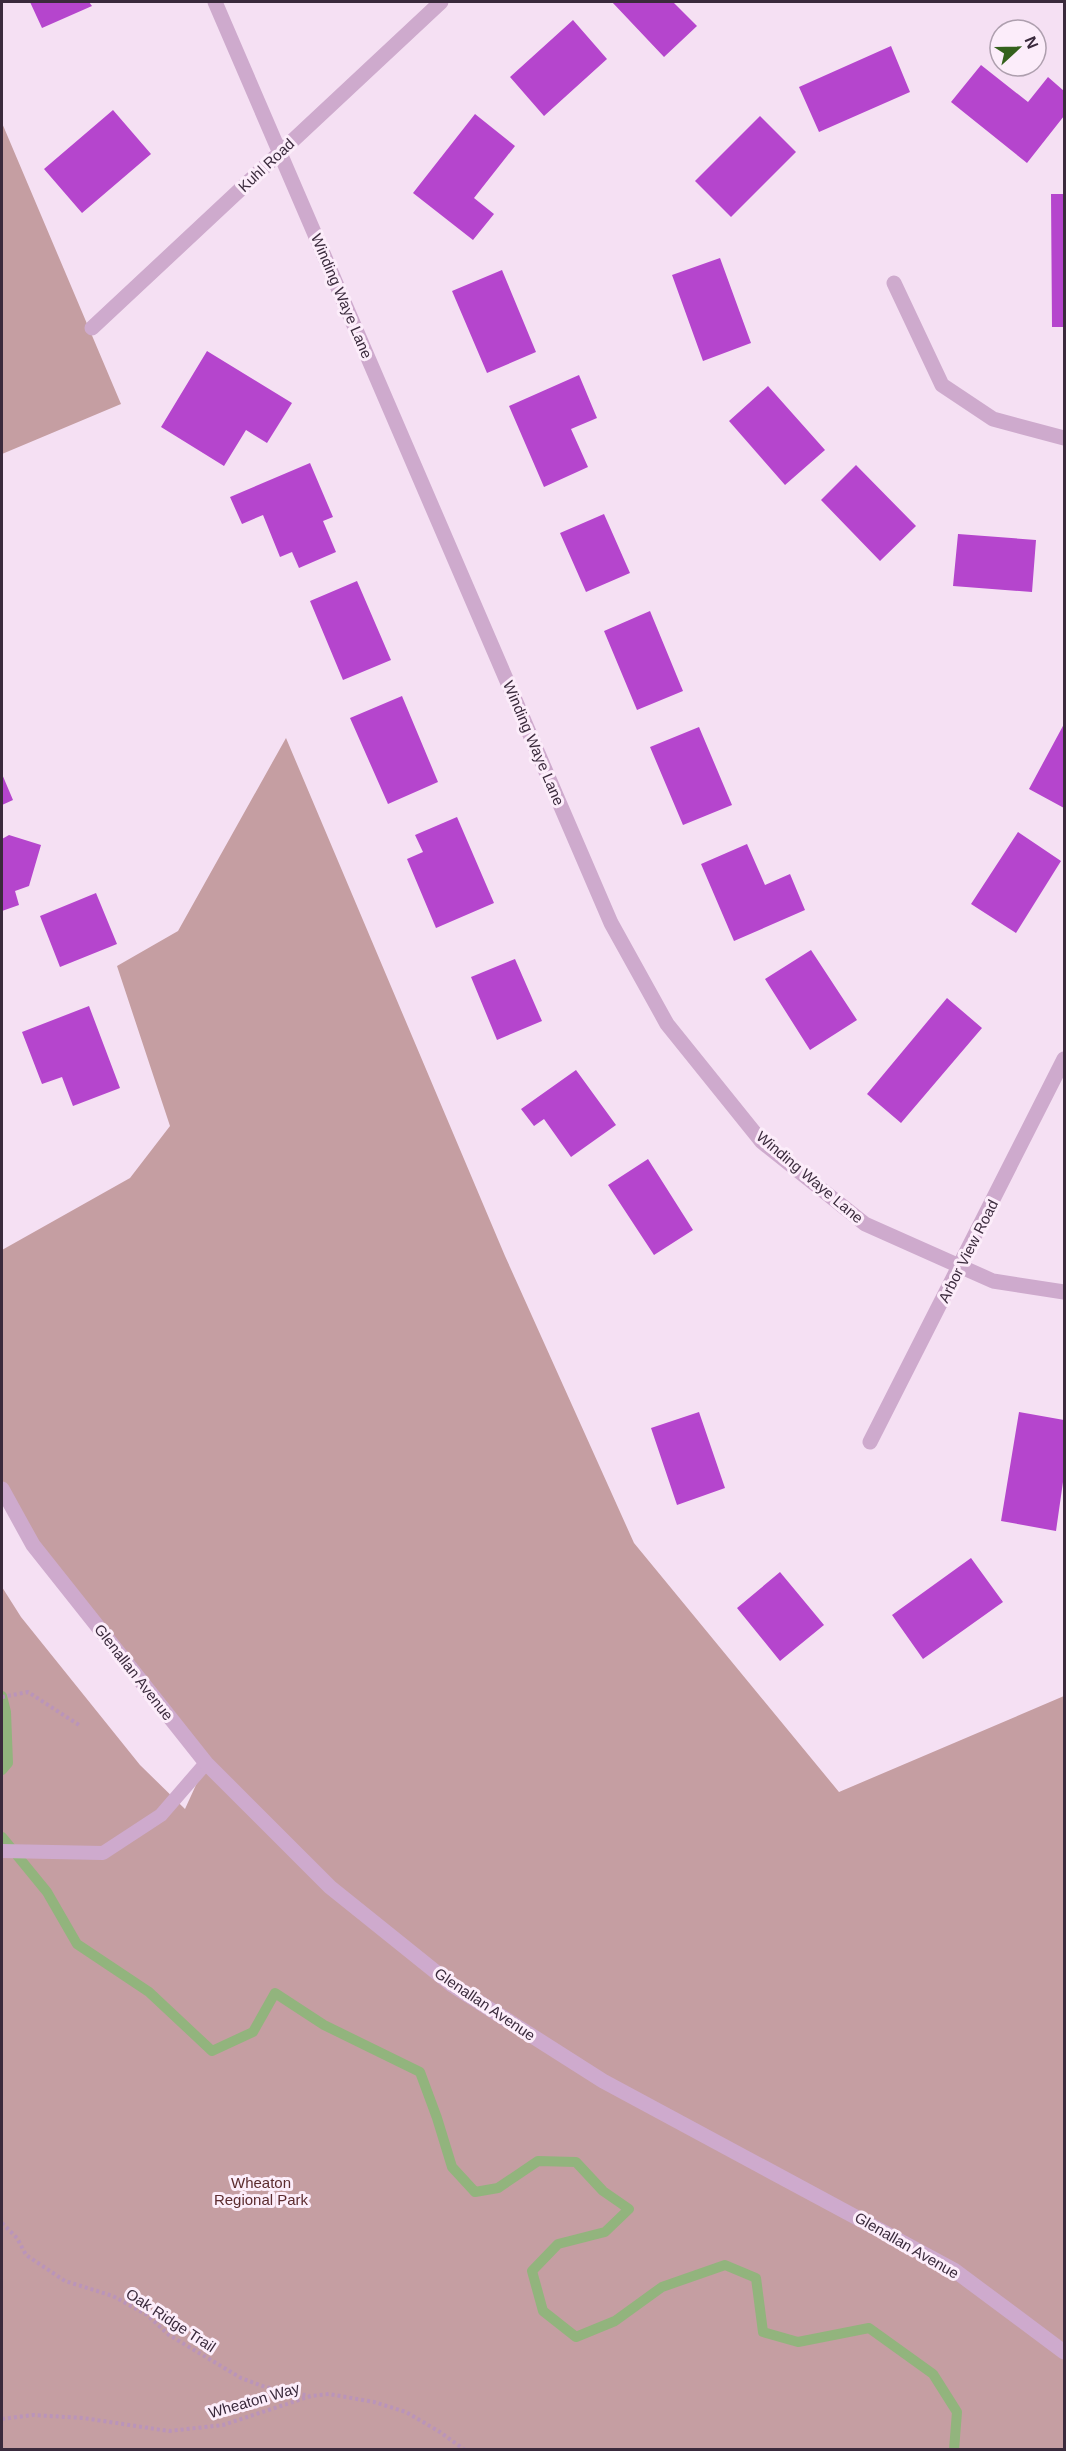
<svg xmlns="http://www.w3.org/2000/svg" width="1066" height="2451" viewBox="0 0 1066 2451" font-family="Helvetica,sans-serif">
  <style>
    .green { fill: #c59ea2 }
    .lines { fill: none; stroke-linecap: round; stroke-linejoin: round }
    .stream { stroke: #92b47d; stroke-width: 10 }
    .building { fill: #b545cd }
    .path { stroke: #ba94ba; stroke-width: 4; stroke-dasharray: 3 3; stroke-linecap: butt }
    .service { stroke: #ceaacd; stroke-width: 14 }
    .minor { stroke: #ceaacd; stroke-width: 15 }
    .tertiary { stroke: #ceaacd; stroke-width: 15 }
    .labels { text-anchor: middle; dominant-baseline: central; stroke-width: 6; stroke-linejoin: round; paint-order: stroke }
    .street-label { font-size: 15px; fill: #3a2a3c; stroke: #fcedfa }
    .park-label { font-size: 15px; fill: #5c2c2f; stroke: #fcedfa }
  </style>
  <rect width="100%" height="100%" fill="#f5e0f3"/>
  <path class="green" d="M2,123L121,404L2,454Z
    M286,738L505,1256L634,1543L839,1792L1064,1696V2449H2V1587L21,1617L140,1765L185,1809L206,1763L33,1545L2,1484V1250L130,1178L170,1126L117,966L178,931Z"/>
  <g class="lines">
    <path class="stream" d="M2,1696L6,1712L8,1763L2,1770
      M2,1837L47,1892L77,1944L149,1992L212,2051L253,2032L275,1993L324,2025L420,2072L437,2118L452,2167L475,2192L498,2188L538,2161L576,2162L603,2191L629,2209L605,2232L558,2244L532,2271L543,2311L576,2337L615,2321L662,2287L725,2265L756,2278L763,2332L798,2342L869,2328L933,2374L957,2412L954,2450"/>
  </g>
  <path class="building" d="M30,2H89L92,6L42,28Z
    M612,2H673L697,26L664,57Z
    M573,20L607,59L544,116L510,77Z
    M891,46L910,92L819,132L799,87Z
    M981,65L1028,102L1048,77L1064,91V116L1027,163L951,102Z
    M113,110L151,154L82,213L44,169Z
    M475,114L515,146L474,198L494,214L473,240L413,193Z
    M760,116L796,152L731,217L695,181Z
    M1051,194H1064V327H1052Z
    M720,258L751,343L703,361L672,275Z
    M502,270L536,352L487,373L452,291Z
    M207,351L292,403L267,443L246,430L224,466L161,427Z
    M579,375L597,418L571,429L588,467L544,487L509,406Z
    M768,386L825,450L785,485L729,421Z
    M310,463L333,517L323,521L336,552L299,568L292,552L280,557L263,515L242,524L230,497Z
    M856,465L916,526L880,561L821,500Z
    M604,514L630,573L586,592L560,533Z
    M958,534L1036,540L1032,592L953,586Z
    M357,581L391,660L343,680L310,601Z
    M650,611L683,691L637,710L604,631Z
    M402,696L438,782L388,804L350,718Z
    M1064,724V808L1029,789Z
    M699,727L732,805L683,825L650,747Z
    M2,774L13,800L2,805Z
    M457,817L494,903L436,928L407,859L423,852L415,835Z
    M1018,832L1061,861L1016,933L971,904Z
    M9,835L41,845L29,886L15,891L19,905L2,911V839Z
    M747,844L765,885L790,874L805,910L734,941L701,864Z
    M96,893L117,944L60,967L40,916Z
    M811,950L857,1020L810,1050L765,979Z
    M515,959L542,1021L497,1040L471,977Z
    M947,998L982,1028L901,1123L867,1094Z
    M89,1006L120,1088L73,1106L62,1077L42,1084L22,1032Z
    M576,1070L616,1125L571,1157L544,1119L534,1126L521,1109Z
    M648,1159L693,1230L654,1255L608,1185Z
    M699,1412L725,1488L677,1505L651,1428Z
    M1019,1412L1064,1420V1475L1056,1531L1001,1521Z
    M971,1558L1003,1602L923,1659L892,1615Z
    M780,1572L824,1625L780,1661L737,1608Z"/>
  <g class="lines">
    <path class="path" d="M2,1697L28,1692L79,1725
      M2,2223L17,2238L26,2255L65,2281L113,2296L147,2315L169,2335L241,2378L265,2387L310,2396
      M2,2419L33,2415L83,2418L169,2431L223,2425L311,2396L329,2394L374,2402L406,2412L440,2432L465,2450"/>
    <path class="service" d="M2,1851L103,1853L161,1815L206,1763"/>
    <path class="minor" d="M215,2L611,923L667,1024L762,1142L865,1224L993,1281L1064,1292
      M894,283L942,385L993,419L1064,438
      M92,328L441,2
      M870,1442L1064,1059"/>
    <path class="tertiary" d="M2,1489L33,1545L206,1763L330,1887L452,1985L603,2081L954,2270L1064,2352"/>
  </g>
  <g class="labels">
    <g class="street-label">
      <text transform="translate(266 165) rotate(-43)">Kuhl Road</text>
      <text transform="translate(342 296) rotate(67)">Winding Waye Lane</text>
      <text transform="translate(534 743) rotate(67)">Winding Waye Lane</text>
      <text transform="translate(810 1177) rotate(40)">Winding Waye Lane</text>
      <text transform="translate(968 1251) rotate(-63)">Arbor View Road</text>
      <text transform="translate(134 1672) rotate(52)">Glenallan Avenue</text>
      <text transform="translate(485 2004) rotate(34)">Glenallan Avenue</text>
      <text transform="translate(907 2245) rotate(30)">Glenallan Avenue</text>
      <text transform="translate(171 2320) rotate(33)">Oak Ridge Trail</text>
      <text transform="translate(254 2400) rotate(-16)">Wheaton Way</text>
    </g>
    <g class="park-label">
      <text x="261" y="2182">Wheaton<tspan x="261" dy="17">Regional Park</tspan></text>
    </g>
  </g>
  <rect width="1066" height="2451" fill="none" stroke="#3a2a3c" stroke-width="6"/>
  <g transform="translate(1018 48) rotate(68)"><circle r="28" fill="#fcedfa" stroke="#ae9fae" stroke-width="1.5"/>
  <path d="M0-4.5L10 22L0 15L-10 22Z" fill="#34611c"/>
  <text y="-9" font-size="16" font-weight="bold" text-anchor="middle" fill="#3a2a3c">N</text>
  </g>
</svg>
